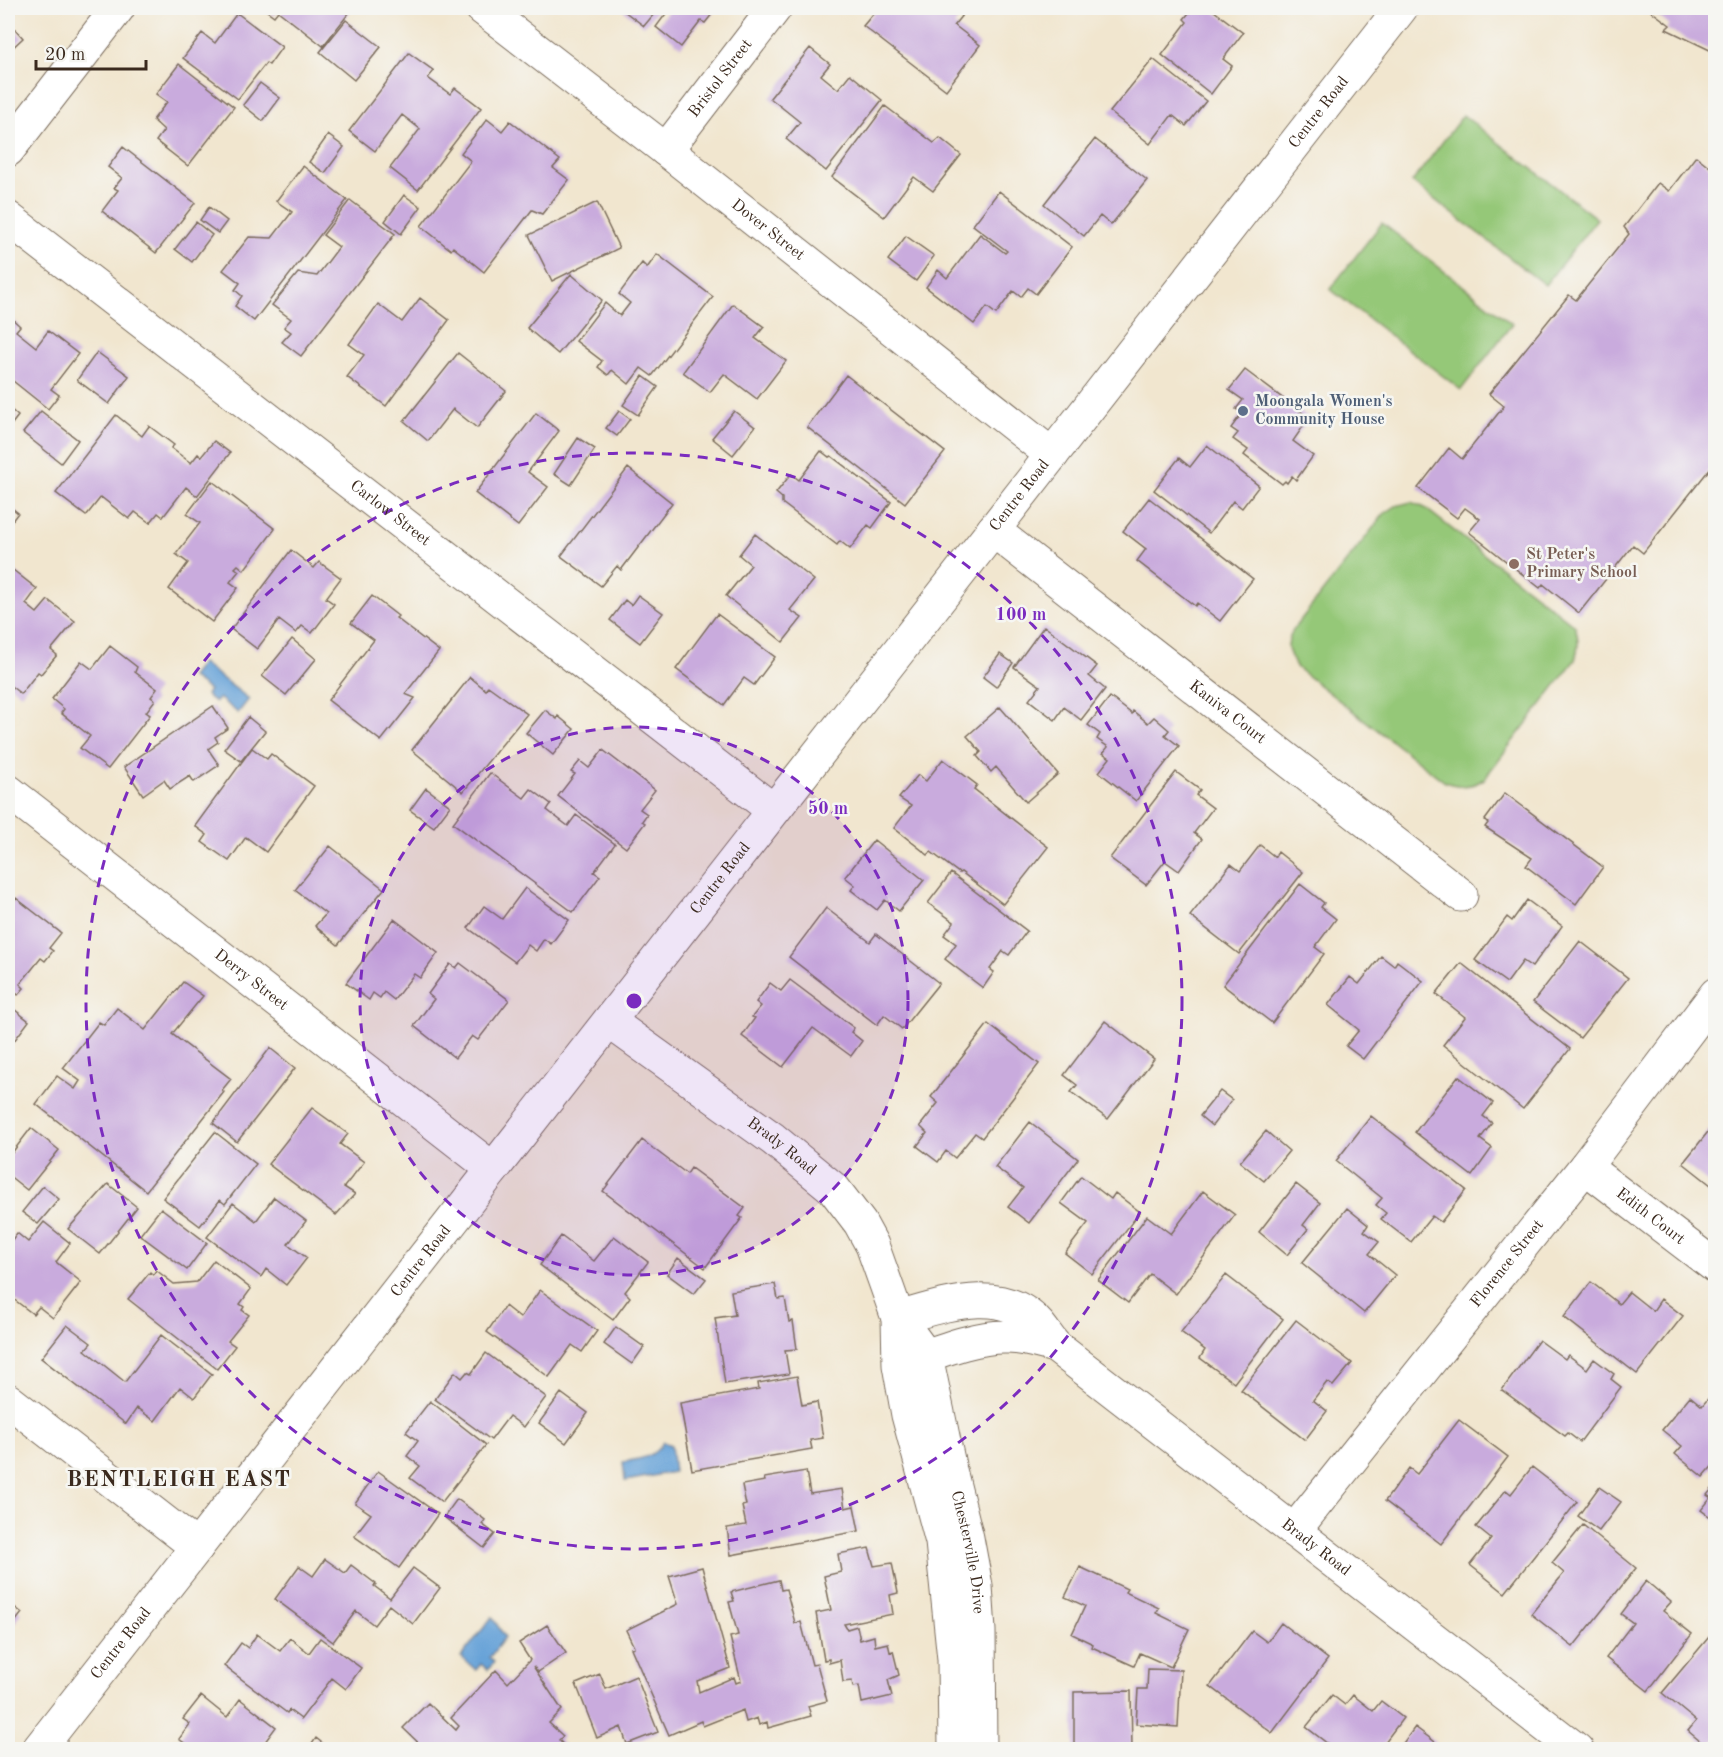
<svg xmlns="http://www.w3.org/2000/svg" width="1723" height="1757" viewBox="0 0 1723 1757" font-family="'Old Standard TT',serif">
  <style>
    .green { fill: #95c878; stroke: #68794b; stroke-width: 1.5 }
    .water { fill: #67a3d8; stroke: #51667b; stroke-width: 1.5 }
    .building { fill: #c9abdd }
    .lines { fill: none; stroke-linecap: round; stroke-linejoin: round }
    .minor-casing { stroke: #7b6c5c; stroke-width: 35 }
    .major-casing { stroke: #7b6c5c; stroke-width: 35 }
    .minor { stroke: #fff; stroke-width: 33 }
    .major { stroke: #fff; stroke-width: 33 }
    .ring { fill: none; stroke: #7b2cbf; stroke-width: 3; stroke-dasharray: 10 8 }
    .service-dot { fill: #5c6f8a; stroke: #f6f6f2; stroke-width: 2 }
    .education-dot { fill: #8d6e63; stroke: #f6f6f2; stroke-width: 2 }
    .labels { text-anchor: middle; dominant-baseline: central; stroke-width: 5; stroke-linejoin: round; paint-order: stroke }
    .street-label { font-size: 16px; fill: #3b2a1e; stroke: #f6f6f2 }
    .service-label { font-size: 16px; font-weight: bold; fill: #4e5e75; stroke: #f6f6f2; text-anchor: start }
    .education-label { font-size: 16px; font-weight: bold; fill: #785e54; stroke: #f6f6f2; text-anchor: start }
    .district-label { font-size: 22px; font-weight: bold; letter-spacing: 1.5px; fill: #3b2a1e; stroke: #f6f6f2 }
    .centre { fill: #7b2cbf; stroke: #f6f6f2; stroke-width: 3 }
    .ring-label { font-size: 18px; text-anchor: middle; font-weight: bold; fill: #7b2cbf; stroke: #f6f6f2; stroke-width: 5; stroke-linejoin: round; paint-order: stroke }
  </style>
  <rect width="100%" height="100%" fill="#f6f6f2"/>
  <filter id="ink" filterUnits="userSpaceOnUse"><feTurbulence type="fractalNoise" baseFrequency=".0167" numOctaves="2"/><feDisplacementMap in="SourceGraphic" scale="12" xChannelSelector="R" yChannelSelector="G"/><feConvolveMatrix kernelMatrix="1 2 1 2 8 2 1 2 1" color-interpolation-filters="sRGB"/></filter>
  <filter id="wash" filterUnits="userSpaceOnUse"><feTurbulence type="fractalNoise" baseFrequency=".008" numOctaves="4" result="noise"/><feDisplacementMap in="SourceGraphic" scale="24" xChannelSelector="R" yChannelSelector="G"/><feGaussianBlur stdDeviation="1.35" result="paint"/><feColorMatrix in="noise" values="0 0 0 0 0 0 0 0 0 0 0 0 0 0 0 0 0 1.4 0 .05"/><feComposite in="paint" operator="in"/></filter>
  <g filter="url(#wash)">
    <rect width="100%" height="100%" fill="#f1e6cf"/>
    <path class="green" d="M1463,115L1597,219L1545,285L1412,182Z
      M1382,223L1512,324L1461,390L1330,289Z
      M1411,502L1425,508L1575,626C1579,639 1579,648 1575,660L1484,779C1470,788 1460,787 1445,782L1297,668C1287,651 1284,645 1295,627L1384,514L1396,506Z"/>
    <path class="water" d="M202,663L249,699L238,713L219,698L215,702L206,695L209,690L191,677Z
      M663,1442L671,1445L674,1472L625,1481L623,1462C640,1459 654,1458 663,1442Z
      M492,1617L505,1637L489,1658L494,1662L488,1670L481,1664L476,1670L461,1657Z"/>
    <g id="blocks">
      <path class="building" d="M263,8H353L323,46L278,11L274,16Z
        M620,8H659L644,26Z
        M664,8H717L705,23L701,21L681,47L656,27L668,11Z
        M878,8H897L903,12L906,8H955L963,14L954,25L980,45L946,90L863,26Z
        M1193,8H1210L1243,33L1223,59L1232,66L1211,94L1162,55L1187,22L1184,19Z
        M1647,8H1716V53L1666,29L1670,25Z
        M237,13L282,47L269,65L266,63L238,99L183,58L202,33L215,43Z
        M346,20L381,47L354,80L320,52Z
        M8,21L23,38L8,52Z
        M810,48L830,64L821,75L838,89L850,74L882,100L826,171L786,139L800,122L770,98Z
        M409,53L434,71L428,78L450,94L455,88L481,108L418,190L390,168L420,129L402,115L375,151L349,131Z
        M1153,59L1206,101L1186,126L1172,115L1150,144L1110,112Z
        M179,64L234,107L188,166L156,141L164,130L153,120L167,102L156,94Z
        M260,83L280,98L263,121L243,105Z
        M885,106L934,143L940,138L961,155L933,191L914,177L884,217L832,177Z
        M487,119L502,131L510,121L560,160L553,168L569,180L542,214L532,210L484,272L453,247L451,250L421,226L471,161L461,153Z
        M328,135L344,147L325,173L309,162Z
        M1095,139L1147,180L1111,225L1100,216L1084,236L1044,204Z
        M123,147L195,203L156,253L102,211L118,190L114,188L122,178L108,167Z
        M1696,156L1710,167L1716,161V461L1643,553L1633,545L1579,613L1543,584L1540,588L1469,532L1480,519L1465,508L1457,518L1418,488L1449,448L1462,459L1504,406L1489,394L1569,295L1576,300L1629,234L1624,227L1658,183L1669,191Z
        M303,166L347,200L254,321L235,306L242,296L235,290L240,283L223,270L249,237L272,238L292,212L276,201Z
        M999,191L1072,247L1036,294L1028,288L1021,297L1013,291L996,314L987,307L974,324L926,287L938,270L947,278L980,234L1005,253L1007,251L973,225Z
        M404,195L421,207L401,234L385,221Z
        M350,200L395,234L301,356L282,342L291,332L284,327L291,319L272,305L298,273L317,276L339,247L323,235Z
        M597,202L619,248L552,281L529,235Z
        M209,207L227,221L218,233L200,220Z
        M196,222L212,235L192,262L175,249Z
        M906,236L934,256L916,281L888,260Z
        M657,254L713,297L652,376L641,368L629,384L612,370L608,375L598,367L602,361L576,341L605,303L620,316L630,303L619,294L642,263L647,268Z
        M571,274L602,300L558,354L527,328Z
        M420,298L449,320L386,406L347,377L364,355L349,344L378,304L402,322Z
        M733,304L764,327L755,338L786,361L757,399L724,374L710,392L683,372Z
        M8,315L20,326L16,331L36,347L48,331L78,354L51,389L59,395L48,409L8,377Z
        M97,352L129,376L109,404L77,380Z
        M458,353L506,391L477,428L453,409L428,441L404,421Z
        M1245,370L1309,418L1293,441L1313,456L1296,480L1292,476L1287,483L1285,481L1282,484L1244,455L1248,450L1233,439L1238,433L1231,428L1242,413L1236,409L1243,400L1229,390Z
        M846,375L945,452L905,503L807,427Z
        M643,376L658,387L638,415L623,405Z
        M8,407L18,416L8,429Z
        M41,411L78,440L61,463L23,433Z
        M619,411L630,419L617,436L606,428Z
        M734,411L755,427L733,455L712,438Z
        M536,413L559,431L528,472L548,487L518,526L475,493Z
        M116,415L142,436L149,426L174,445L171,448L191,463L198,454L201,457L214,441L230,453L197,496L186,487L163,517L158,513L150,523L135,512L129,519L101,497L86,516L56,493Z
        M578,438L595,449L571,485L554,474Z
        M1207,445L1259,486L1242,508L1233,501L1209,533L1154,490L1179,458L1190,467Z
        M821,451L829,457L831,456L891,502L872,528L868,525L850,549L840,541L837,545L782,503V498L776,493L791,474L799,480Z
        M628,468L672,503L621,570L617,566L601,586L561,556Z
        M212,481L275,529L244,570L238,565L235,568L239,571L230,582L238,588L212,622L169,589L188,563L176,554L200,523L187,514Z
        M1149,498L1253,579L1220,621L1197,603L1195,606L1137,561L1146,549L1123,531Z
        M8,505L18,513L8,526Z
        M755,534L814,580L790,610L802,618L783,642L726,596L751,565L739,555Z
        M291,550L314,568L319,562L341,578L326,598L334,604L312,633L302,626L296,633L279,620L257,649L231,629Z
        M8,566L37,589L26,604L37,613L48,600L75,621L51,650L57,655L41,674L38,672L21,694L8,684Z
        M638,595L663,613L640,643L610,620L625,600L631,605Z
        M372,596L398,616L396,618L439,651L405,694L415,698L381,741L328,700L374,640L351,623Z
        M717,614L775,657L754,685L744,678L724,705L676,669Z
        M1044,626L1097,666L1089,676L1105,689L1081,720L1064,707L1055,720L1029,700L1040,686L1014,667Z
        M292,639L316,659L286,695L262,676Z
        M110,646L137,667L135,672L157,689L151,697L155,700L146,712L150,715L108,769L80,748L90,736L61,713L64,709L52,699L81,661L92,669Z
        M1000,654L1013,663L996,687L983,677Z
        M470,677L486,690L488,686L527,714L463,792L412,750Z
        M1110,697L1132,714L1133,711L1148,723L1154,717L1169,730L1165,735L1179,746L1136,801L1099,772L1110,758L1103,753L1108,747L1097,739L1100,734L1088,725Z
        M213,706L228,728L215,737L218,742L208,749L219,765L194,782L190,776L170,789L164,780L143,795L124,767Z
        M1000,707L1058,774L1026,802L996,767L991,772L977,756L981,752L967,736Z
        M545,710L557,719L558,716L574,729L553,755L526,733Z
        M248,717L265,731L241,761L224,749Z
        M252,748L267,759L271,754L314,786L266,852L246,837L229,861L202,842L207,835L195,826Z
        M603,750L655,790L640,809L647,814L642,821L645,823L626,848L558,796L575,774L571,772L580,761L589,768Z
        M943,759L977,785L974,789L1048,847L1003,904L961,872L959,873L931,852L928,855L894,828L911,806L899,798L918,775L926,781Z
        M1176,772L1200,790L1196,795L1213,808L1194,833L1202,839L1179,871L1165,861L1146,885L1110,858Z
        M490,773L524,798L531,789L551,804L547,810L568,826L576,815L615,844L594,872L600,876L573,912L453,823Z
        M426,788L450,806L434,827L410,810Z
        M1505,793L1603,867L1576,904L1526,866L1532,858L1485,827L1488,823L1485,820Z
        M874,840L924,880L899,911L885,900L877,910L851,890L855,885L845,877Z
        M1260,845L1275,857L1278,852L1303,872L1239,954L1190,916L1231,864L1240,871Z
        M330,846L384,889L338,945L315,926L326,914L295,890Z
        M951,873L1027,931L1009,955L1003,951L990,969L994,972L983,988L945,959L956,944L944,935L954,922L928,903Z
        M1300,884L1324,903L1321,907L1336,919L1315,947L1324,954L1272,1023L1223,985Z
        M525,888L569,920L551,944L544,939L536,951L528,945L515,962L468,928L484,906L502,919Z
        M16,898L61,933L49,948L53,951L45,961L41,958L20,984L24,988L18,995L15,992L8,1002V909Z
        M1527,900L1562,926L1532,967L1523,961L1507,983L1475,960L1507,917L1512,921Z
        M826,908L870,942L876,934L939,983L902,1029L884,1015L877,1025L789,957Z
        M394,919L438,953L420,978L414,974L394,1000L384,992L380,998L373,993L369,1000L346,983Z
        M1580,941L1628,978L1580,1038L1533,1002Z
        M1381,956L1394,966L1397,961L1423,981L1363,1059L1346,1046L1359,1030L1328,1005L1350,977L1359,984Z
        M460,963L509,1000L478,1040L472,1036L455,1058L414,1026L434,999L428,994L450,964L456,968Z
        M1461,963L1570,1049L1523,1109L1443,1045L1465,1017L1436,994Z
        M790,980L854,1028L851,1032L862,1041L851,1056L813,1028L783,1067L742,1036L755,1018L752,1017L761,1006L756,1002L770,983L781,991Z
        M183,982L203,996L172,1034L231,1079L222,1090L224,1092L146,1191L36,1104L57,1076L75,1089L80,1081L63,1068L99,1022L104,1025L117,1008L145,1030Z
        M10,1006L29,1021L8,1049V1009Z
        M1105,1021L1154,1059L1108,1119L1071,1092L1077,1085L1064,1075Z
        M988,1024L1039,1064L982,1138L975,1133L955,1158L946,1151L938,1162L917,1146L927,1133L920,1126L938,1103L931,1097Z
        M270,1048L295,1068L237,1142L213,1123Z
        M1458,1076L1493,1103L1483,1116L1492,1123L1480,1139L1492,1148L1472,1176L1415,1132Z
        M1220,1091L1232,1100L1212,1126L1200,1116Z
        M312,1108L348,1134L340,1144L364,1162L344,1187L355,1194L336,1215L268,1164Z
        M1371,1116L1466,1190L1441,1222L1432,1216L1411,1242L1381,1219L1386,1213L1376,1205L1382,1198L1336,1161Z
        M1030,1122L1078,1159L1029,1223L1008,1207L1023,1188L995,1167Z
        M1716,1122V1189L1683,1163Z
        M31,1128L59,1150L27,1190L8,1175V1158Z
        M1266,1131L1289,1151L1264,1181L1240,1162Z
        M215,1132L256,1164L225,1204L220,1200L200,1226L163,1198Z
        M642,1140L687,1174L691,1168L745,1208L739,1216L742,1218L705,1268L603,1191Z
        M1081,1176L1111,1199L1115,1193L1140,1212L1092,1274L1065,1253L1088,1223L1061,1203Z
        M108,1184L137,1207L100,1254L68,1229Z
        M1296,1184L1320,1203L1303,1225L1308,1229L1287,1255L1259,1232Z
        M43,1186L59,1199L38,1224L22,1212Z
        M1203,1191L1235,1215L1176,1294L1150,1274L1128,1303L1098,1280L1147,1216L1171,1234Z
        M274,1197L306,1221L288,1244L307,1258L286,1285L266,1269L261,1277L207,1237L233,1203L256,1221Z
        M161,1208L207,1243L187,1270L140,1235Z
        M1347,1208L1368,1225L1364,1231L1379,1242L1369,1254L1395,1275L1364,1313L1302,1263Z
        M44,1222L70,1243L56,1262L81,1282L53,1318L39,1307L33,1314L8,1295V1291L12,1286L8,1283V1245L17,1233L28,1242Z
        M561,1236L594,1261L614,1236L648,1262L625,1292L630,1297L613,1320L540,1265Z
        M678,1258L706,1279L694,1294L667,1274Z
        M214,1260L251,1289L240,1304L244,1307L242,1310L249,1315L228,1341L235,1346L217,1369L128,1299L150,1272L153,1275L156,1270L174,1284L197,1282Z
        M1226,1275L1283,1319L1234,1383L1200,1358L1205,1350L1181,1332Z
        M1591,1282L1619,1304L1629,1292L1653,1311L1661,1299L1683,1316L1637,1374L1564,1317Z
        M775,1284L778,1299L785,1298L789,1322L793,1321L797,1349L785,1350L789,1374L725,1384L715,1318L735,1315L731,1291Z
        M540,1290L597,1331L582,1352L572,1345L549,1377L487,1332L505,1306L520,1318Z
        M1296,1320L1352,1363L1333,1386L1327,1382L1313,1400L1327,1411L1305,1440L1241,1390Z
        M67,1325L91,1343L85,1350L125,1382L161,1335L212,1374L194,1398L180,1387L155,1421L137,1408L126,1424L41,1358Z
        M616,1327L644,1347L632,1364L604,1344Z
        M1539,1340L1565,1359L1568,1355L1587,1369L1594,1359L1614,1374L1611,1379L1621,1387L1580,1442L1568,1433L1565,1436L1502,1390Z
        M486,1353L546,1397L524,1427L509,1416L491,1440L435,1399L455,1372L462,1378L467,1372L471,1374Z
        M797,1376L802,1405L817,1402L823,1438L810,1440L812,1449L692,1470L680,1403L759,1389L758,1383Z
        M1716,1389V1462L1703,1477L1675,1454L1682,1446L1662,1430L1690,1396L1702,1406Z
        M561,1393L588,1413L566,1443L539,1423Z
        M430,1401L486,1445L442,1502L410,1478L420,1466L407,1456L418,1441L406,1432Z
        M1459,1420L1508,1457L1441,1544L1385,1501L1409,1468L1417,1474Z
        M1532,1467L1577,1502L1505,1593L1470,1565L1491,1539L1476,1527L1506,1490L1511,1494Z
        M378,1471L438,1514L399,1568L354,1536L371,1514L355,1503Z
        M806,1471L810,1494L842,1489L845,1508L854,1506L859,1531L731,1555L727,1528L746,1525L742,1506L746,1505L742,1485L765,1481L764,1478Z
        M1716,1484V1521L1701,1510L1711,1498L1707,1495Z
        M1599,1487L1621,1502L1599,1531L1578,1516Z
        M457,1499L485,1520L482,1524L495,1534L484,1548L444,1517Z
        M1583,1525L1636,1568L1573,1647L1531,1614L1564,1573L1552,1563Z
        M869,1548L874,1566L892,1563L898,1593L890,1595L893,1614L844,1624L847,1629L857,1626L860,1640L874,1636L875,1646L888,1643L890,1652L893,1651L899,1675L888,1680L892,1696L862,1703L859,1686L853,1687L852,1681L843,1682L840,1660L829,1663V1659L824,1660L816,1613L831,1610L824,1576L841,1572L838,1554Z
        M325,1559L345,1573L351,1565L376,1584L374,1586L390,1598L413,1568L440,1588L413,1624L389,1605L374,1625L356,1611L333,1642L275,1599L299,1566L313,1576Z
        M702,1567L730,1668L697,1681L699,1692L734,1677L736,1683L741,1681L730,1637L738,1635L729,1602L734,1601L731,1592L779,1580L781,1590L786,1589L795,1623L801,1622L812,1665L817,1664L827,1701L808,1706L811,1716L768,1728L767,1722L759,1725L757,1718L746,1722L743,1710L703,1726L701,1721L669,1735L631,1648L634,1647L626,1630L678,1604L669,1576Z
        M1080,1567L1127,1589L1125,1592L1159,1608L1156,1613L1189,1629L1171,1667L1140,1653L1134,1666L1092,1647L1093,1644L1072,1634L1085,1606L1065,1597Z
        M1646,1581L1671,1602L1663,1611L1692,1634L1648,1691L1606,1658L1633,1623L1621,1614Z
        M8,1602L22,1613L8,1631L14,1635L8,1643Z
        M1281,1623L1328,1659L1272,1733L1210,1686L1252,1631L1267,1642Z
        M547,1625L566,1653L538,1672L533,1666L562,1710L549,1723L563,1736L559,1740L568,1750H476L473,1746L470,1750H426L403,1728L428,1703L456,1730L459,1726L451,1718L496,1670L508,1683L530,1660L519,1643Z
        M257,1634L280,1651L290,1638L309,1653L320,1638L361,1668L346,1689L332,1678L301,1719L289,1710L287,1713L224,1666L241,1643L248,1648Z
        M1709,1637L1716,1642V1737L1707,1747L1688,1731L1696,1721L1662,1693Z
        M1148,1669L1181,1670L1178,1727L1136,1724L1138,1689H1147Z
        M600,1674L606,1689L636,1676L658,1732L627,1744L621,1727L597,1738L576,1684Z
        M1131,1691L1132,1750H1074V1692Z
        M1332,1695L1345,1705L1353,1695L1373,1711L1381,1701L1403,1718L1379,1750H1336L1306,1727Z
        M201,1696L227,1717L240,1699L276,1727L259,1750H194L179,1739L190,1724L183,1719Z
        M1415,1727L1435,1742L1429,1750H1398Z
        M316,1738L331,1750H308Z"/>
    </g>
  </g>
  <g filter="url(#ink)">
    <use href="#blocks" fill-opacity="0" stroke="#7b6c5c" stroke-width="1.5"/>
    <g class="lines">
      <g class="minor-casing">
        <g id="minor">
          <path id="s1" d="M482,8L666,150L1052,455"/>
          <path d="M8,150L118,8"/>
          <path id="s2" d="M666,150L775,8"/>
          <path id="s3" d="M8,218L773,810"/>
          <path id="s4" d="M993,530L1461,895"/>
          <path id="s5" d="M8,791L493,1169"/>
          <path id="s6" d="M610,1022L773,1139L834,1189L860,1223L872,1245L898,1318L899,1365L908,1415L942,1542L954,1659L955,1750"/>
          <path id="s7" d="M1585,1167L1716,1267"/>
          <path id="s8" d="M898,1318C942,1306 1001,1283 1038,1324C1044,1331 1049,1339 1055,1346L1577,1750"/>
          <path id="s9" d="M898,1318L926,1356L950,1470L967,1538L976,1586L979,1631L980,1750"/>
          <path d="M905,1363C935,1353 973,1337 1004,1337C1022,1336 1038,1342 1055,1346"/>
          <path d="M8,1400L197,1547"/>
          <path id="s10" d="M1294,1531L1585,1167L1716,994"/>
        </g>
      </g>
      <g class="major-casing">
        <g id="major">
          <path id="s11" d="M38,1750C494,1170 947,589 1401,8"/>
        </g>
      </g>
      <use href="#minor" class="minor"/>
      <use href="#major" class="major"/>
    </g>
  </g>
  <circle cx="634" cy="1001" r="274" fill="#7b2cbf" fill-opacity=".12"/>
  <g class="ring">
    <circle cx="634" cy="1001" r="274"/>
    <circle cx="634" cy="1001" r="548"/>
  </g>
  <circle class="service-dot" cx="1243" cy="411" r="6"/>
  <circle class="education-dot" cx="1514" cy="564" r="6"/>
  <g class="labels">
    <g class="street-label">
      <text stroke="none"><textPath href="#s2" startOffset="90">Bristol Street</textPath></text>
      <text stroke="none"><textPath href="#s11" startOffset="2079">Centre Road</textPath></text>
      <text stroke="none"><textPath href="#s1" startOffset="362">Dover Street</textPath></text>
      <text stroke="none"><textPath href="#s11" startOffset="1593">Centre Road</textPath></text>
      <text stroke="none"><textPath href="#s3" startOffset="483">Carlow Street</textPath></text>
      <text stroke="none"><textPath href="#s4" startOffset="297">Kaniva Court</textPath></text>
      <text stroke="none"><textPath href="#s11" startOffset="1107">Centre Road</textPath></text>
      <text stroke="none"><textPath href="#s5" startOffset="308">Derry Street</textPath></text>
      <text stroke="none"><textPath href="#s6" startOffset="212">Brady Road</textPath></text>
      <text stroke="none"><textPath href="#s7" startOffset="82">Edith Court</textPath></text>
      <text stroke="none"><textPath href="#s11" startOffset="621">Centre Road</textPath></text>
      <text stroke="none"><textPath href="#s10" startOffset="342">Florence Street</textPath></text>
      <text stroke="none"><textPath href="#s8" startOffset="506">Brady Road</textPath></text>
      <text stroke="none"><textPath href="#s9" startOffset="248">Chesterville Drive</textPath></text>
      <text stroke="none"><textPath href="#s11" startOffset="135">Centre Road</textPath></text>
    </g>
    <g class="service-label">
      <text x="1255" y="402">Moongala Women's<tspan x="1255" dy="18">Community House</tspan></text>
    </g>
    <g class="education-label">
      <text x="1526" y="555">St Peter's<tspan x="1526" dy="18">Primary School</tspan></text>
    </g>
    <g class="district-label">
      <text x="179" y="1480">BENTLEIGH EAST</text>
    </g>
  </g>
  <circle cx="634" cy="1001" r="9" class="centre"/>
  <g class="ring-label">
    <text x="1021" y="620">100 m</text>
    <text x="828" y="814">50 m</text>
  </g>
  <rect width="1723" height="1757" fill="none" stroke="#f6f6f2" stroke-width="30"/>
  <path d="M36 60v9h110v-9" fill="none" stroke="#3b2a1e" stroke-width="3"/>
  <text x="45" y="60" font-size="18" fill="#3b2a1e" stroke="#f6f6f2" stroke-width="4.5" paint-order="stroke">20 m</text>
</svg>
